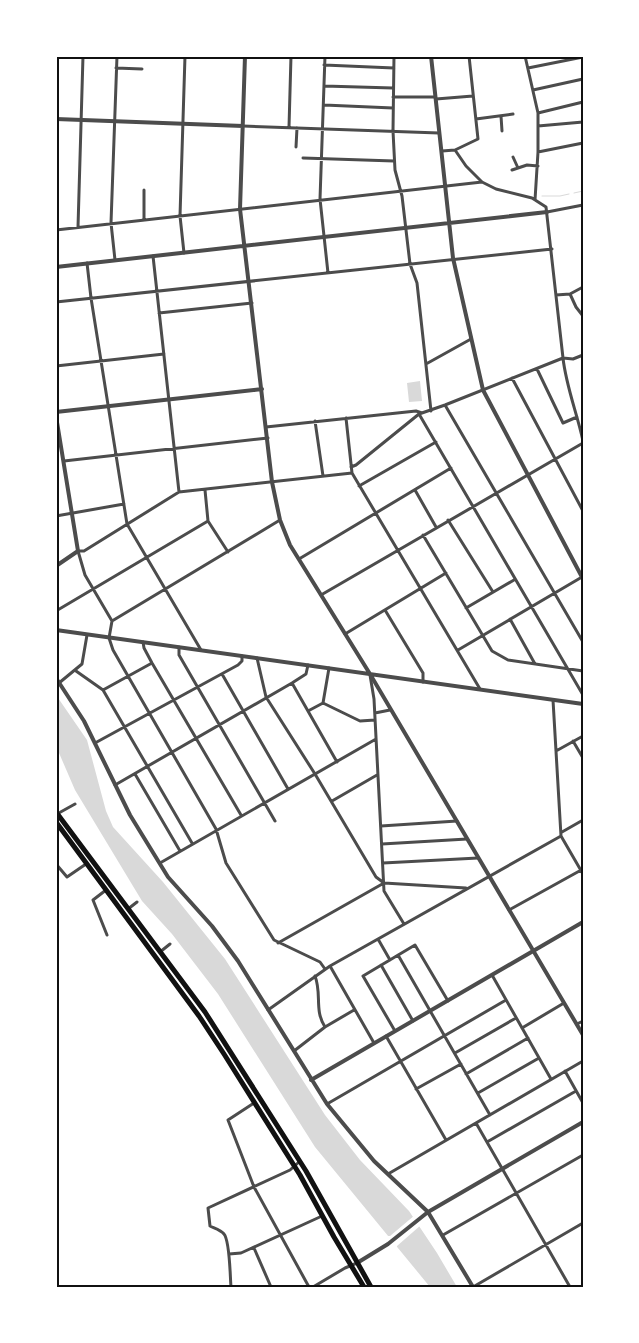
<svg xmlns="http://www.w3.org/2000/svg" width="639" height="1343" viewBox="0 0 639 1343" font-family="'PT Serif',serif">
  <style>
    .water { fill: #d9d9d9 }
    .pier { fill: #fff }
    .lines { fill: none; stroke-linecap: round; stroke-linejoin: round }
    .stream { stroke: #d9d9d9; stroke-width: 1 }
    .minor { stroke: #4c4c4c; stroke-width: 3 }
    .tertiary { stroke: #4c4c4c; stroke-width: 4 }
    .trunk { stroke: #111; stroke-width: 5 }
    .neatline { fill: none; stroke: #111; stroke-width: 2 }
  </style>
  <rect width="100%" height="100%" fill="#fff"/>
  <path class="water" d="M420,381L422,401L409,402L407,383Z
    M56,695L87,740L106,811L113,827L163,882L225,959L325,1115L360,1160L409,1211L437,1253L457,1287H430L315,1147L218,994L172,934L142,901L75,790L56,746Z"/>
  <path class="pier" d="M415,1215L421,1225L397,1246V1248L387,1236H390Z"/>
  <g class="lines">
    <path class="stream" d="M574,193L583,191
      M542,196H560L569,194"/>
    <path class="minor" d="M325,56L320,199L328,273
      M394,56L393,131L395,170L402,196L410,264L417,283L431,411
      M525,56L538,113V152L535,200
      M324,65L394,68
      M116,68L142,69
      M528,68L583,57
      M324,86L393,88
      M533,90L583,79
      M393,97H435
      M436,99L473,96
      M324,105L393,108
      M538,113L583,102
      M501,116L502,131
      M476,119L513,114
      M243,126L439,133
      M538,126L583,122
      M289,127L291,56
      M296,147L297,128
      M442,151L455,150L478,139L469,56
      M538,152L583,143
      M513,157L518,168
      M303,158L394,161
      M512,170L527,165L538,166
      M144,190V220
      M547,212L583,205
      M78,227L83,56
      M56,230L482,182
      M184,253L180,216L185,56
      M153,256L179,492
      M115,260L111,223L117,56
      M87,263L91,298L127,524L201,650
      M570,294L576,307L583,316
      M556,295L570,294L583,287
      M56,302L552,249
      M159,313L252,303
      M583,355L573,359L563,358C566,386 577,413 583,441
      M426,364L471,339
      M56,366L164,354
      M537,369L563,423L577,417
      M512,378L583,511
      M445,405L583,642
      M419,414L583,695
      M346,418L352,473L480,689
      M315,421L323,476
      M266,427L416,411L422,413
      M64,461L268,438
      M351,467L356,465L419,414L445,405L563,358L546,207L532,198L496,189L482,182L466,166L455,150
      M359,486L436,442
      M415,490L436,527
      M56,516L124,504
      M280,520L112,621L109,638L113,650L216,829L226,863L274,940L320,962L325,969
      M448,520L493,592
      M208,521L228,552
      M423,535L492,651L508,660L583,671
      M299,559L451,468
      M321,595L583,443
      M466,608L514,580
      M385,610L423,673V682
      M56,611L208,521L205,490
      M510,619L535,664
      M112,621L85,575L78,551H84L179,492L352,473
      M345,634L446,573
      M143,642L144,648L152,663L241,815
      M179,647V655L275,821
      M458,650L582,577
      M257,658L266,697L315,774L376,877L384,883
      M76,671L103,690L192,843
      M222,674L288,789
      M370,675L374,699L384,891L404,924
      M59,683L82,664L87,635
      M292,683L337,762
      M103,690L152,663
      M553,700L561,836L583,874
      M323,703L360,721L375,720
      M308,711L323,703L329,668
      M375,713L390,710
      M573,741L583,758
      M95,743L238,665L242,661V656
      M556,751L583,736
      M135,774L180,851
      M115,785L292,683L306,674L308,665
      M332,801L377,775
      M57,814L75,804
      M381,826L457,821
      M562,832L583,820
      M382,844L467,839
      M160,863L376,739
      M383,863L478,858
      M56,864L67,877L86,864
      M106,890L93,900L107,935
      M128,909L137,902
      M509,910L583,869
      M378,939L390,960
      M278,943L384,883L466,888
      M160,952L170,944
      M398,955L490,1115
      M381,965L413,1021
      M330,966L374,1043
      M492,975L551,1079
      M268,1010L330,966L561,836
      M577,1024L583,1021
      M325,1027L354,1010
      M522,1028L564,1003
      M395,1031L363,976L415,945L448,1001
      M386,1036L446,1140
      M294,1051L325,1027C314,1010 322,994 315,976
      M455,1053L516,1018
      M565,1071L583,1103
      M466,1074L528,1038
      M416,1089L461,1064
      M478,1093L539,1058
      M254,1103L228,1120L254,1187L309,1287
      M327,1104L506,1000
      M476,1123L570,1287
      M487,1142L576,1091
      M388,1174L583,1061
      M443,1235L583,1155
      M254,1248L271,1287
      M229,1254L241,1253L322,1216
      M231,1287C230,1276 230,1241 224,1234C221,1230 214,1228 210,1226L208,1208L290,1170L299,1162
      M313,1287L345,1268L357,1263
      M473,1287L583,1223"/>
    <path class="tertiary" d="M245,56L240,209L272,482L280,520L290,545L370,674L583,1035
      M431,56L453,258L483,390L583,579
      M56,119L243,126
      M56,267L547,212
      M56,412L262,389
      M56,416L78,551L56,566
      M56,630L583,704
      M56,678L84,721L130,815L168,877L212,926L238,961L327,1104L374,1161L428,1212L473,1287
      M311,1080L583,922
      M357,1263L388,1244L428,1212L583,1122"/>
    <path class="trunk" d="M56,812L205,1012L306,1171L371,1287
      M56,822L199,1016L224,1054L300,1175L334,1237L364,1287"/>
  </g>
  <rect width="639" height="1343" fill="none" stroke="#ffffff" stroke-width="115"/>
  <rect x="58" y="58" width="524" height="1228" class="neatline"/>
</svg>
